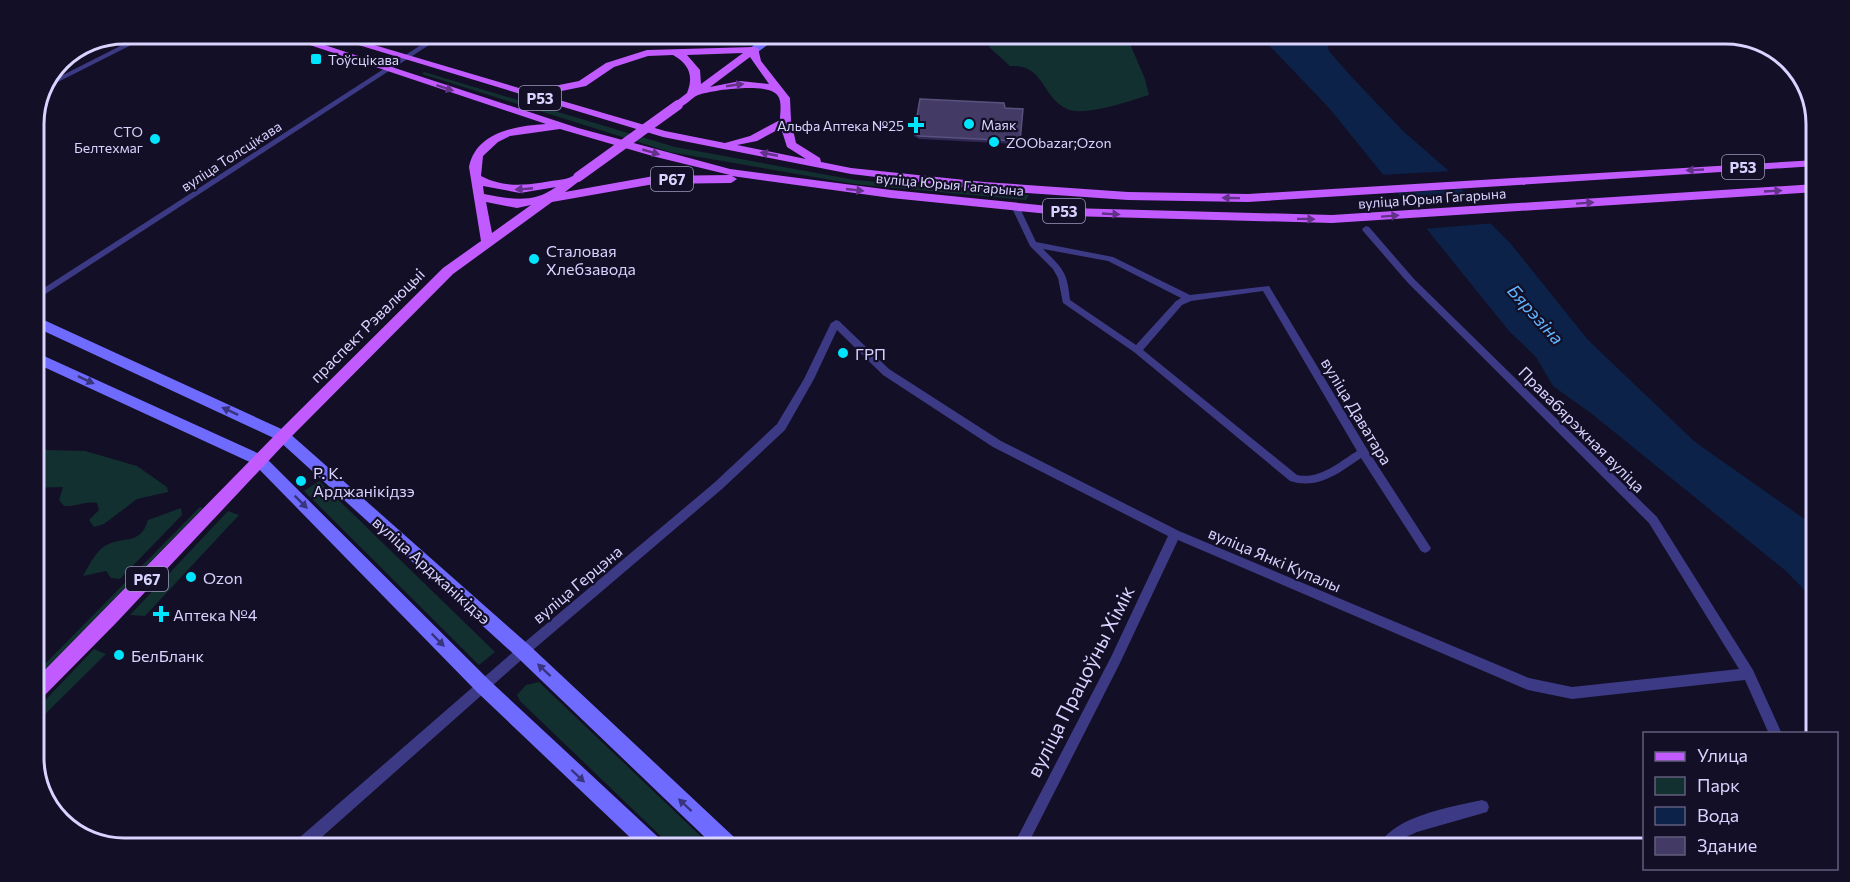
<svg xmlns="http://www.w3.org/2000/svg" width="1850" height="882" viewBox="0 0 1850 882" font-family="Commissioner,sans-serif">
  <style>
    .green { fill: #12302f }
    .water { fill: #0c2248 }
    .pier { fill: #130f26 }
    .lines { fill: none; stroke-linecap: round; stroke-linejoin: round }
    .minor { fill: #3d3a85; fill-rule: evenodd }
    .secondary { fill: #6f6bff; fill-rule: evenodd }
    .primary { fill: #c25bff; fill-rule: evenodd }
    .primary-bridge { stroke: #c25bff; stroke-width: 10 }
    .wall { fill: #312854 }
    .shaded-wall { fill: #1d163a }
    .building { fill: #433a66; stroke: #5a527e; stroke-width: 1.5 }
    .oneway { fill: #623188 }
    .oneway2 { fill: #38347d }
    .poi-dot { fill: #00e5ff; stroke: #130f26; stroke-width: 2 }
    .labels { text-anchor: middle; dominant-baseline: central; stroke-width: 4.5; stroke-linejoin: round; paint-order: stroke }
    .far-poi-label { font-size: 14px; fill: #d9d4ff; stroke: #130f26; text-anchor: start }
    .far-street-label { font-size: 14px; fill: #d9d4ff; stroke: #130f26 }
    .shield { fill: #130f26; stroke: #9e99be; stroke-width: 1.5 }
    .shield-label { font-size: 15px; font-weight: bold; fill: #d9d4ff }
    .poi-label { font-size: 16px; fill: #d9d4ff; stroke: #130f26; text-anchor: start }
    .street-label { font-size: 16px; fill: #d9d4ff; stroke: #130f26 }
    .water-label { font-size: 18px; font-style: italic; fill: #62b6ff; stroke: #130f26 }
    .near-street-label { font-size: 20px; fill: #d9d4ff; stroke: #130f26 }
    .rim { fill: none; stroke: #d9d4ff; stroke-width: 3 }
  </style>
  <rect width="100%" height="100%" fill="#130f26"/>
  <path class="green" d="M993,37H1127L1145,79L1149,95C1130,101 1084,117 1067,109C1041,97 1045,64 1010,66L989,47L994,40Z
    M424,72L675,147L855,180L1029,195L1026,200L854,184L670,152L422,74Z
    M33,430L40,445L47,450L85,451L137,466L167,487L168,492L137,499L104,524L94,527L89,520L99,510L97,503C85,501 76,507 64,506L59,500L63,487L33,488Z
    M319,481L495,652L479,665L304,491Z
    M200,507L203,508L33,682V676Z
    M181,508L182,515L120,579L111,578L106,571L83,576C88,567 94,555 102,548C120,534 140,548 148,520Z
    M228,511L239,515L145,616L130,615Z
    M94,649L106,654L33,726V713Z
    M539,682L710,845L669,844L520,701L517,695L526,685Z"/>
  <path class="water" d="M1262,38H1316L1327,44L1329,51L1348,73L1403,131L1449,171L1473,206L1511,244L1588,340L1695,442L1813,525L1812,598L1786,571L1592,414L1553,386L1536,357L1509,331L1330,109Z"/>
  <path class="pier" d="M1453,171L1465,189L1395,193L1380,175Z
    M1469,194L1495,223L1423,229L1399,199Z"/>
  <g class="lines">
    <path class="minor" d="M123,33H129L55,70L57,64Z
      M146,33H155L46,88L49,82Z
      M438,34H446L33,302V295Z
      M1015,203L1019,206L1036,242L1113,257L1190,295L1269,286L1367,449L1429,545L1431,548L1429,551L1425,553L1421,551L1361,458C1339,473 1318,490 1290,481L1134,352L1063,303L1058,278L1053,269L1030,246L1011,206ZM1043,249L1108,261L1181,298L1176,301L1136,345L1070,300C1067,271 1063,269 1043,249ZM1263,291L1357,451C1339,462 1320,480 1297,475L1143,350L1182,305L1191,301Z
      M1366,226L1369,227L1414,279L1657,517L1753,670L1782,734H1769L1745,680L1572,699L1528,690L1178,540L1119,665L1027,846H1013L1111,657L1168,536L993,447L883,375L837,330L814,379L785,430L722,489L527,655L315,843H297L299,838L519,647L714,483L777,424L804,379L831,323L836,320L839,321L889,369L1001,441L1179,531L1529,678L1572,687L1739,669L1649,523L1408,283L1363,231L1362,229Z
      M1482,800L1487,802L1489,807L1487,812L1417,832L1406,837L1394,848H1378C1391,816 1452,807 1482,800Z"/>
    <path class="secondary" d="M768,36H779L758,52H750V48Z
      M33,315L288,432L529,645L735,838L738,845H713L517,657L278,440L33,326Z
      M33,351L264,456L489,680L658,837L661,844H637L477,692L254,464L33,362Z"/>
    <path class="primary" d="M277,34H291L578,128L730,169L891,190L1069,208L1332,215L1816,184V192L1332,223L1069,216L891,198L732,176L737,179L731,183L654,184L552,202L453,274L288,440L116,623L39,701L33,703V682L278,432L443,268L481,241L469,167C476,132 515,126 546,124ZM560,129L656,157L730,175L654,176L565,192L582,179V175C575,173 571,178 565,179C535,183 510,191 481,176L483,156L498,142L510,136ZM483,186L520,193L556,187C533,204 510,199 484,194ZM486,202L517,208L531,205L492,233Z
      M322,34H337L529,91L579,81L606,63L647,50L754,47L758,48L761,61L790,98L791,121L796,143L820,158L821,162L851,168L984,182L1128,192L1248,194L1816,160V166L1248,202L1128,200L984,190L851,174L663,137ZM743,53L701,84L700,70L687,55ZM673,55C689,64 694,76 687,93L674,103V107C685,109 689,99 698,95C712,90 762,83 775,93C783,98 780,112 780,120L750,136L725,143L665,131L542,95L586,86L614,67L648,56ZM750,57L769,84L740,81L710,87ZM781,128L787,147L806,159L737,145L757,141Z"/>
    <path class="primary-bridge" d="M578,177L678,105"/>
  </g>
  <path class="wall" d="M1005,108L1023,109L1020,144L919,139L914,136V133Z"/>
  <path class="shaded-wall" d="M33,549L38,552L33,556Z"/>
  <path class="building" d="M920,99L1004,103L1005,108L1023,109L1020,141L919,136L914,133Z"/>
  <defs><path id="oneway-solid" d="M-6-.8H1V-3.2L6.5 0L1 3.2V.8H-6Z" transform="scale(1.5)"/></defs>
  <g class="oneway">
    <use href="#oneway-solid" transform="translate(735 85) rotate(-8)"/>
    <use href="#oneway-solid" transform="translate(445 88) rotate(18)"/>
    <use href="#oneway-solid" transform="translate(651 152) rotate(16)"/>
    <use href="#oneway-solid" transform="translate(769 154) rotate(-169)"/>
    <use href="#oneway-solid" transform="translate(1695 170) rotate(177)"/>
    <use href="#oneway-solid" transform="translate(524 189) rotate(175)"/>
    <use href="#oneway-solid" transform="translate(855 190) rotate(6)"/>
    <use href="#oneway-solid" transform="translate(1773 191) rotate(-3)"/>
    <use href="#oneway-solid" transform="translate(1231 198) rotate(-179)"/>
    <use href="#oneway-solid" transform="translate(1585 203) rotate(-4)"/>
    <use href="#oneway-solid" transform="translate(1111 214) rotate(3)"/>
    <use href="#oneway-solid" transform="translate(1390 216) rotate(-4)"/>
    <use href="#oneway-solid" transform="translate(1306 219) rotate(1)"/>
  </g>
  <g class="oneway2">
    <use href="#oneway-solid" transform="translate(86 380) rotate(25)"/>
    <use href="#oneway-solid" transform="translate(230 411) rotate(-155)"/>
    <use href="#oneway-solid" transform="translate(301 502) rotate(45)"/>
    <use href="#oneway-solid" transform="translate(438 640) rotate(45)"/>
    <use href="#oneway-solid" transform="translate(544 670) rotate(-137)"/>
    <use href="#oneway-solid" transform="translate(578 776) rotate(43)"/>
    <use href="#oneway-solid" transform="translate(685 805) rotate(-137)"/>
  </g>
  <g class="poi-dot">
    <rect x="310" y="53" width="12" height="12" rx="3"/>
    <circle cx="969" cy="124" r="6"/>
    <path d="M913 116h6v6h6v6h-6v6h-6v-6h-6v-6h6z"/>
    <circle cx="155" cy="139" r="6"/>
    <circle cx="994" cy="142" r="6"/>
    <circle cx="534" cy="259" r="6"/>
    <circle cx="843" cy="353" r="6"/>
    <circle cx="301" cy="481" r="6"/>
    <circle cx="191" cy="577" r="6"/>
    <path d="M158 605h6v6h6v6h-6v6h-6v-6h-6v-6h6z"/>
    <circle cx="119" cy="655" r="6"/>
  </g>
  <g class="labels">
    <g class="far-poi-label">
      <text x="328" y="59">Тоўсцікава</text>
      <text x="981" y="124">Маяк</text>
      <text x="904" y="125" text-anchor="end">Альфа Аптека №25</text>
      <text x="143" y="131" text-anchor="end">СТО<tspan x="143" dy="16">Белтехмаг</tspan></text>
      <text x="1006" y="142">ZOObazar;Ozon</text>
    </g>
    <g class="far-street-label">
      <text transform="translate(231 156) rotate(-33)">вуліца Толсцікава</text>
      <text transform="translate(950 184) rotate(5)">вуліца Юрыя Гагарына</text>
      <text transform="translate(1432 198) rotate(-4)">вуліца Юрыя Гагарына</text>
    </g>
    <g class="shield">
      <rect x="519" y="86" width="42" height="24" rx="4.5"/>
      <rect x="1722" y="155" width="42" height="24" rx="4.5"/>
      <rect x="651" y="167" width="42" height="24" rx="4.5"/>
      <rect x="1043" y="199" width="42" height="24" rx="4.5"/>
      <rect x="126" y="567" width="42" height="24" rx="4.5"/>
    </g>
    <g class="shield-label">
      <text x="540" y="98">Р53</text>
      <text x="1743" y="167">Р53</text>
      <text x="672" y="179">Р67</text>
      <text x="1064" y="211">Р53</text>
      <text x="147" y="579">Р67</text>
    </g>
    <g class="poi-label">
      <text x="546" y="250">Сталовая<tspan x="546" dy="18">Хлебзавода</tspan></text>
      <text x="855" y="353">ГРП</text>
      <text x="313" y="472">Р. К.<tspan x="313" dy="18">Арджанікідзэ</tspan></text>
      <text x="203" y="577">Ozon</text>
      <text x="173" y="614">Аптека №4</text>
      <text x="131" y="655">БелБланк</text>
    </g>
    <g class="street-label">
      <text transform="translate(367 325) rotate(-45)">праспект Рэвалюцыі</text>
      <text transform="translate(1357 411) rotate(59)">вуліца Даватара</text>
      <text transform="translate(1582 429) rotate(45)">Правабярэжная вуліца</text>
      <text transform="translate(1275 559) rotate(23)">вуліца Янкі Купалы</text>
      <text transform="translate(432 570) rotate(42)">вуліца Арджанікідзэ</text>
      <text transform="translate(577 584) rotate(-40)">вуліца Герцэна</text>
    </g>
    <g class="water-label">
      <text transform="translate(1536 314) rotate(48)">Бярэзіна</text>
    </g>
    <g class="near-street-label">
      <text transform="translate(1080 681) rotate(-63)">вуліца Працоўны Хімік</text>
    </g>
  </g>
  <path d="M0 0H1850V882H0ZM124 44H1726A80 80 0 0 1 1806 124V758A80 80 0 0 1 1726 838H124A80 80 0 0 1 44 758V124A80 80 0 0 1 124 44Z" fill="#130f26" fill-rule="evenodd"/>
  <path class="rim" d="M124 44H1726A80 80 0 0 1 1806 124V758A80 80 0 0 1 1726 838H124A80 80 0 0 1 44 758V124A80 80 0 0 1 124 44Z"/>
  <rect x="1643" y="732" width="195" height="138" fill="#130f26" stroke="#625e7d" stroke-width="1.5"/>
  <rect x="1655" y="752" width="30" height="9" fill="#c25bff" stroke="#625e7d" stroke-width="1.5"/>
  <text x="1697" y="762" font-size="18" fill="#d9d4ff">Улица</text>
  <rect x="1655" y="777" width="30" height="18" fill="#12302f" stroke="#625e7d" stroke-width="1.5"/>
  <text x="1697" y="792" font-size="18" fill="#d9d4ff">Парк</text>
  <rect x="1655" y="807" width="30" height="18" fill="#0c2248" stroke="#625e7d" stroke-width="1.5"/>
  <text x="1697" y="822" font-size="18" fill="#d9d4ff">Вода</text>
  <rect x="1655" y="837" width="30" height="18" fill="#433a66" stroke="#625e7d" stroke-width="1.5"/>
  <text x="1697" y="852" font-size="18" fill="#d9d4ff">Здание</text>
</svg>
